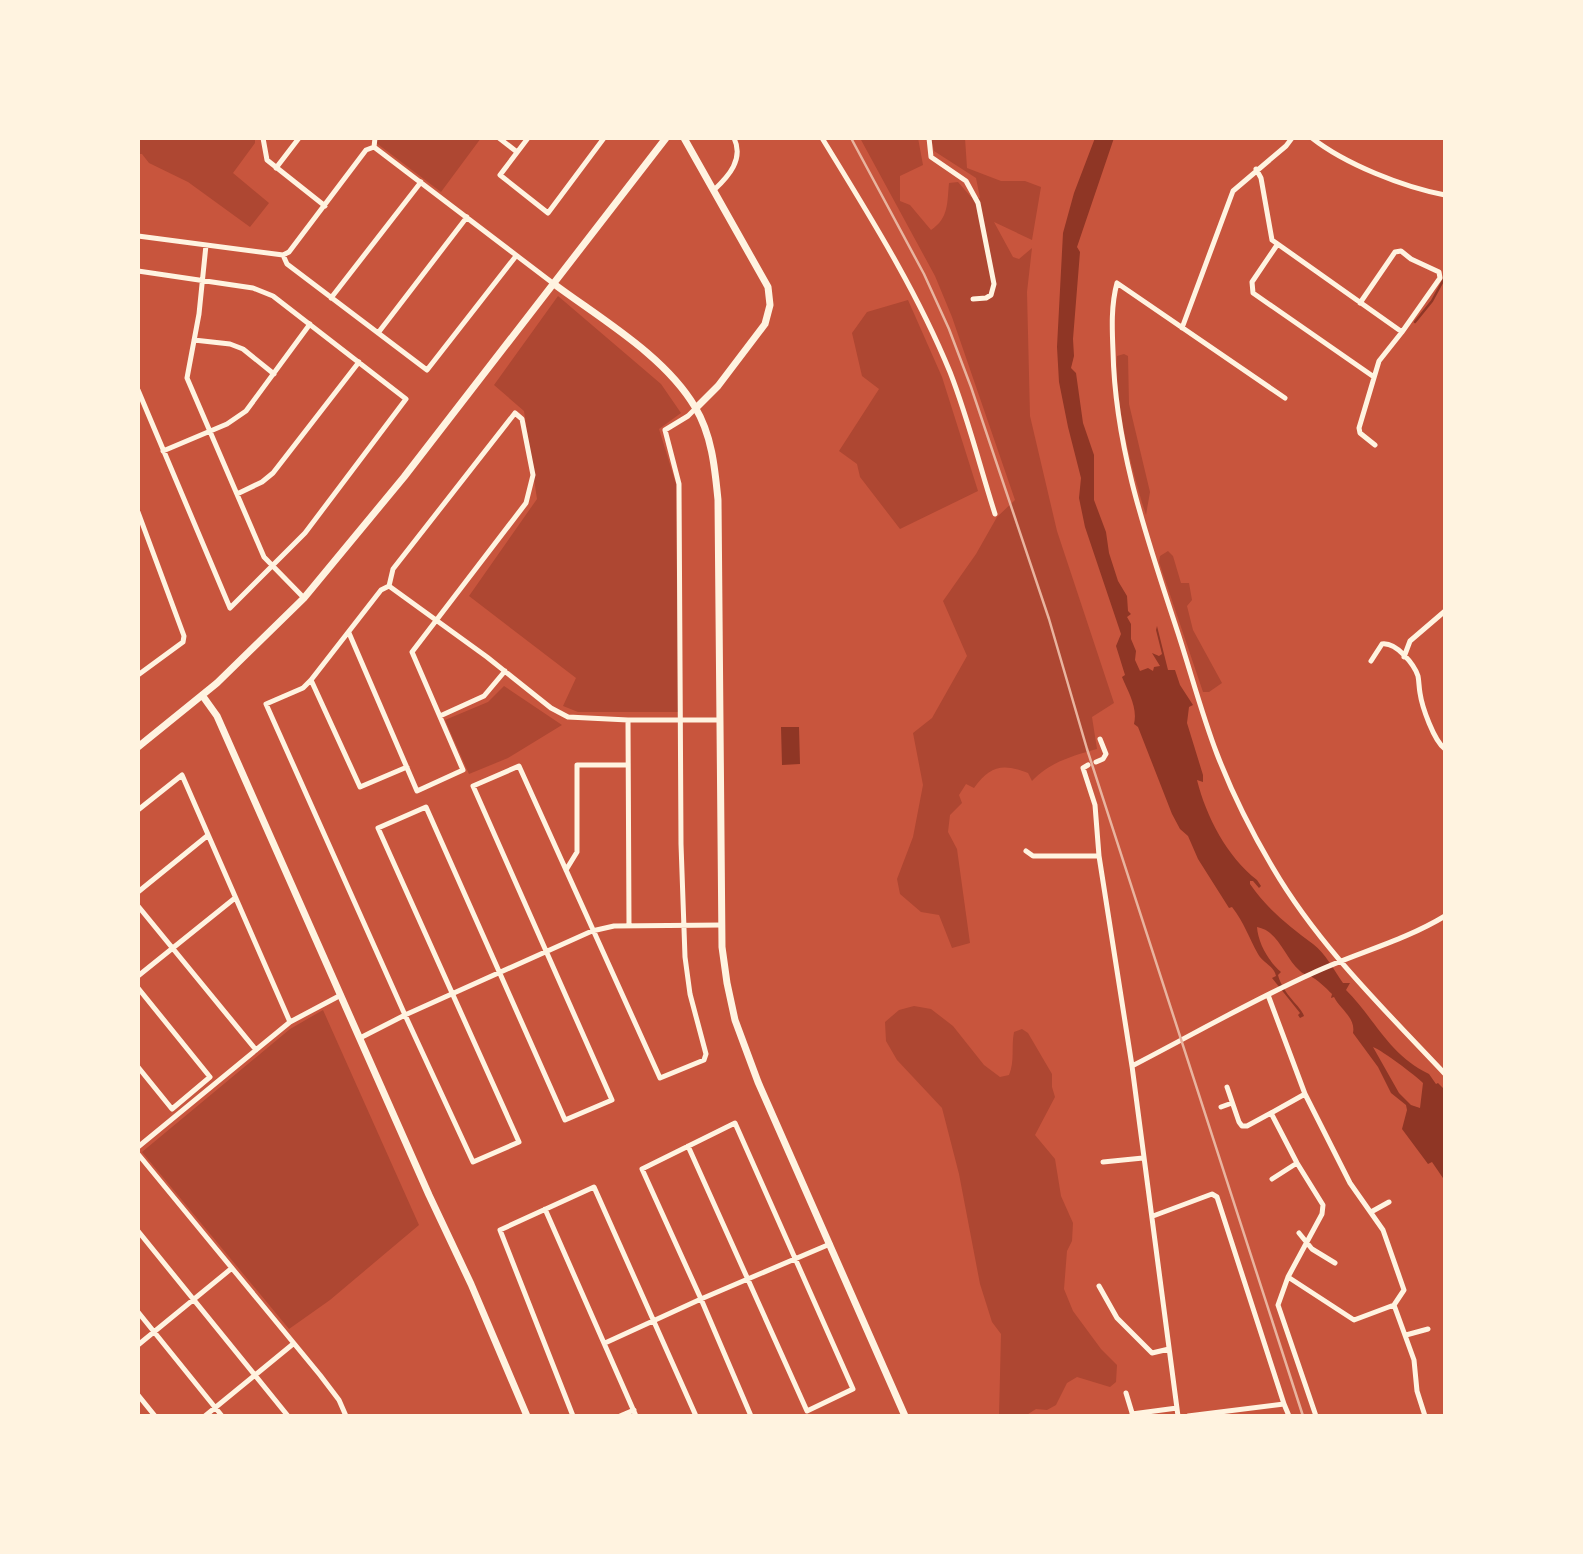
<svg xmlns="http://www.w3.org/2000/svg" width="1583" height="1554" viewBox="0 0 1583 1554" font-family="Raleway,sans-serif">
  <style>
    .green { fill: #ae4732 }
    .water { fill: #8f3625; fill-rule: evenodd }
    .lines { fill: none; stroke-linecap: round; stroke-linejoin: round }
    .stream { stroke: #8f3625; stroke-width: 2.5 }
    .minor { stroke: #fff3e0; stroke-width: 5 }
    .tertiary { stroke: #fff3e0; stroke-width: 7 }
    .rail { stroke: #e9b49f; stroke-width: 2.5 }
  </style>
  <rect width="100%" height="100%" fill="#c8553d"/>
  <path class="green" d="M138,138H255V143L233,173L269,203L250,227L188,182L149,163L142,154H138Z
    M378,138H481L441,192L375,142Z
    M860,138H918L923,165L900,176V201L910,205L931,230C949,218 947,203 949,183L958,182L971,197L980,198L976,178L934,151L931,138H965L967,168L1001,181H1025L1041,187L1032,240L994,222L1013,257L1019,259L1032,248L1027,292L1030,416L1057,531L1114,703L1092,717L1097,749C1072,756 1050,762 1032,781L1028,773C1002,763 990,766 974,788L966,784L959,795L962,803L950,815L948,832L957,849L970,943L952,948L939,915L921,912L900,894L897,879L913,837L923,785L913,733L932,718L967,656L943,601L976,554L997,517L1015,500L952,317L935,276Z
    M558,296L661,384L681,413L659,429L676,484L678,712H578L563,706L576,678L469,596L537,499L524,411L494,385Z
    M908,300L942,377L978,491L900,529L860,477L857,464L839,451L879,389L862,376L852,333L867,312Z
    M1124,354L1128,356L1129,404L1150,492L1146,515C1131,468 1115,405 1117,356Z
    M1168,551L1173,556L1181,583H1189L1192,600L1187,606L1193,630L1222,683L1209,692H1203L1159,562L1160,556Z
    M504,686L562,725L508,758L469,774L445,720L488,702Z
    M914,1006L931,1009L953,1026L984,1065L1000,1077L1009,1075C1015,1061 1011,1047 1014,1032L1022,1029L1028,1033L1052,1074V1087L1055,1097L1035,1135L1055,1159L1061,1196L1073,1223L1072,1241L1067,1251L1064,1289L1073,1311L1101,1349L1117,1365L1116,1382L1110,1387L1077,1377L1067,1383L1056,1405L1047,1410L1036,1409L1025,1416H999L1001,1334L992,1322L980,1284L959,1174L942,1108L897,1060L886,1041L885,1022L899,1010Z
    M323,1010L419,1225L330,1300L289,1329L142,1152L290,1029Z"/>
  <path class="water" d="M1095,138H1114L1077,247L1080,252L1073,339L1074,356L1071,368L1076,373L1083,423L1094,455V500L1106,532L1109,553L1118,581L1127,596L1128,611L1131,614L1127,617L1131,624V639L1136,651L1135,660L1140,671L1148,668L1153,671L1154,667L1160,666L1152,653L1159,656L1162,654L1156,630L1157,626L1168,670H1175L1180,685L1193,705L1189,707L1187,723L1203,775V782L1197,780C1206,816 1227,857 1257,880L1261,886L1259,888L1253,881H1250V884C1267,909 1289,926 1313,944C1325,953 1334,970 1343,983H1350L1346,990C1375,1019 1389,1055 1429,1074L1436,1084L1438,1083L1445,1090V1181L1432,1162L1428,1164L1402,1129L1407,1110L1406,1105L1391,1093L1378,1067L1353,1033C1356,1018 1340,1009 1334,997L1331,998L1332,994C1326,988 1317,979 1310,976C1305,974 1303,974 1300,971C1284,957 1279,931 1257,927C1258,943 1269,962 1281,972L1278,975C1283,995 1301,1006 1304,1016L1300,1018L1298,1015L1300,1013L1272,978L1276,976C1274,966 1263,963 1258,954C1249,938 1244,922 1232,907L1229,908L1198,859L1188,836L1180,829L1172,814L1138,727L1134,724C1138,707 1128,692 1122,677L1125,675L1116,646L1121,634L1085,527L1079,498L1081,478L1068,427L1059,382L1057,347L1063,233L1074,193ZM1373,1047C1383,1051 1415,1075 1423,1083L1420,1108L1411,1105L1399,1093Z
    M781,727H799L800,764L782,765Z"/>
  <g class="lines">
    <path class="stream" d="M1415,322L1432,301L1445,277"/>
    <path class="minor" d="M263,138L267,160L325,206
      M499,138L517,152
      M528,138L500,175L548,213L604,138
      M822,138C869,215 916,289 950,372C968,418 980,467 995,514
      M929,138L931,157L966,181L978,203L994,284L991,295L986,298L973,299
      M1312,138C1345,164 1403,187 1445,195
      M374,147L554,284
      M276,168L299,138
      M1256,169L1261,178L1272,240L1402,332L1379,361L1359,428L1360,433L1375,445
      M714,190C729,176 744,159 734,138
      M138,236L283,255L289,252L366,150L374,147L375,138
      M206,245L199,314L187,378L264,557L304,598
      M1277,245L1252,282L1253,293L1374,377
      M283,255L287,264L427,370L516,256
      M138,271L253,288L273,296L406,399L305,533L230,608L138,390
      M331,298L421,182
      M1360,303L1395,252L1401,251L1411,259L1439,272L1440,278L1402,332
      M1182,328L1233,191L1286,146L1292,138
      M378,333L467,217
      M194,340L230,344L243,349L274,374
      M1285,398L1117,283C1111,305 1112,328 1113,351C1115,449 1148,541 1178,633C1191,673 1202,715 1217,754C1232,793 1251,831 1273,868C1318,945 1384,1009 1445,1074
      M163,451L227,424L246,411L310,324
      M237,494L262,482L273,473L359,362
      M138,512L184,636L183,642L138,675
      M389,586L487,657L551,708L568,717L628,720H720
      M349,633L417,791L463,770L412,652L526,503L533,475L522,419L515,413L393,569L389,586L381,590L311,680L303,688L266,704L405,1015L473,1162L519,1142L378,828L426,807L565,1120L612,1100L473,786L519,766L660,1078L704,1060L706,1054L690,994L685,957L681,844L679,484L665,430L688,416L696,408
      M1404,657L1410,641L1445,611
      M1371,661L1382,644C1396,642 1414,664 1418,676C1419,681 1419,688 1420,693C1422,707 1434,741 1445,749
      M311,680L360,787L407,767
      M440,716L484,696L505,671
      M628,720L629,926
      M1096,762L1103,759L1106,754L1100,739
      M1088,765L1083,768L1095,805L1099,856
      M138,810L182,775L290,1022
      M1026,851L1033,856H1099L1132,1066L1178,1416
      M566,870L577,852V765H628
      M138,892L207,836
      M138,906L256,1050
      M138,976L235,898
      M138,988L210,1077L172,1109L138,1067
      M1268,995L1305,1094L1350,1183L1383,1230L1404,1290L1394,1305L1354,1320L1288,1277L1322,1214L1323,1205L1297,1163L1271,1113L1305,1094
      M360,1038L405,1015L592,931L614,926L722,925
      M1132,1066C1192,1035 1251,1001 1313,973C1356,953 1404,941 1445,916
      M1227,1087L1239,1122L1242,1126H1247L1271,1113
      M1221,1107L1232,1103
      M688,1146L807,1411L853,1389L735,1123L642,1169L701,1299L751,1416
      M138,1147L290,1022L341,995
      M138,1154L320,1375L339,1400L346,1416
      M1103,1162L1143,1158
      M1272,1179L1297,1163
      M545,1209L636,1416
      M1371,1212L1389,1202
      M1153,1216L1212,1194L1217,1197L1284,1404
      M138,1231L288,1416
      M1299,1233L1312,1249L1335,1263
      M1288,1277L1278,1305L1316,1416
      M1099,1286L1117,1318L1152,1353L1169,1349
      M1394,1305L1414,1360L1417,1391L1425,1416
      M138,1312L222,1416
      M1406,1335L1428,1329
      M605,1343L701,1299L830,1244
      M138,1345L232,1268
      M1126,1393L1133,1416
      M138,1395L155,1416
      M1132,1414L1177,1408
      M205,1416L293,1344
      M573,1416L500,1230L594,1187L696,1416
      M620,1416L634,1410
      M1188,1416L1284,1404L1289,1416"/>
    <path class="tertiary" d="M684,138L768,287L770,305L765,324L718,386L696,408
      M554,284C601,319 665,356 695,407C712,435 715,469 718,500L722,947L727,983L735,1020L758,1082L905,1416
      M202,695L217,716L429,1195L471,1284L527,1416
      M138,747L217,683L304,598L404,477L666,138"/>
    <path class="rail" d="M851,138L924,274L949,329L971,387L1049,619L1087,749L1303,1416"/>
  </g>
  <rect width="1583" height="1554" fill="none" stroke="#fff3e0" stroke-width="280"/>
</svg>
